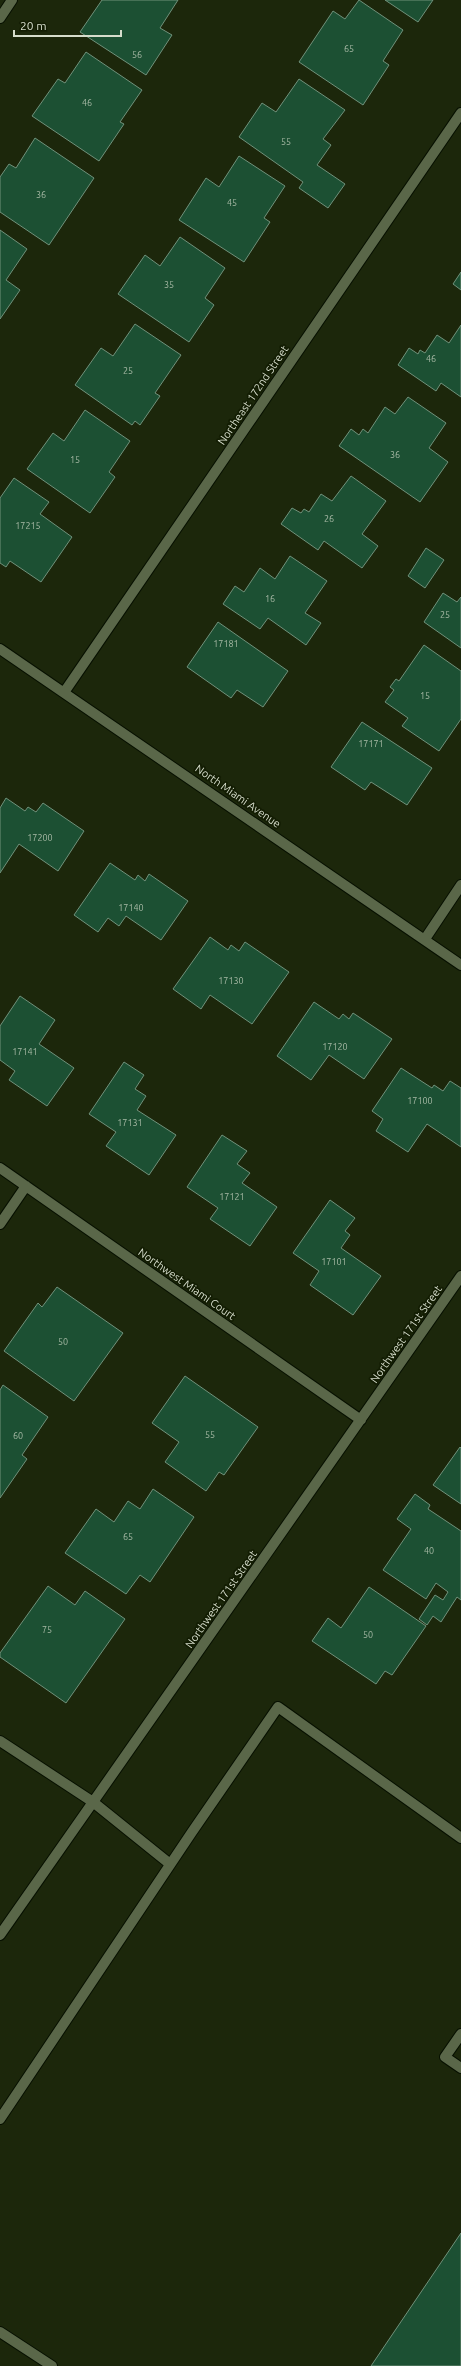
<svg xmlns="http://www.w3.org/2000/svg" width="461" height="2366" viewBox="0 0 461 2366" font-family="Ubuntu,sans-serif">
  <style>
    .building { fill: #1c5033; stroke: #70917b }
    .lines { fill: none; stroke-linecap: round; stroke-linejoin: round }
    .minor-casing { stroke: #071000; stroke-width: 12 }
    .minor { stroke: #5a6749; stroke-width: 10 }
    .labels { text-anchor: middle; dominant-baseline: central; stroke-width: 3.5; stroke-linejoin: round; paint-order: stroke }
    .number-label { font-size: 9px; fill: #a8baa6 }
    .street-label { font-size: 11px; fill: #d6ddcc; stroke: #131d03 }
  </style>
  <rect width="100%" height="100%" fill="#1c270b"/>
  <path class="building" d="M102,0H178L160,28L172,35L146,75L80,32Z
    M359,0L403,30L383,61L389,65L363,105L299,62L333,11L345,19Z
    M385,0H433L418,22Z
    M86,52L142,90L120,122L124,124L99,161L32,116L58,79L65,83Z
    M299,79L345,110L323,139L331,145L317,165L345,184L328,208L299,188L303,182L239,137L262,103L276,112Z
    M35,138L94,178L49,245L0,212V177L9,164L16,168Z
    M239,156L285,186L264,218L270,222L244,262L179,220L206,178L219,187Z
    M0,230L27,249L6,280L20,290L0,319Z
    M180,237L225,268L205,298L214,305L189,342L118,294L145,255L160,266Z
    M461,272V290L453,284Z
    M135,324L181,355L155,393L160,396L140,425L135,421L132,425L75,385L101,348L113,356Z
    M461,325V397L441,383L436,391L398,365L409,348L418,354L420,350L425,353L437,335L449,343Z
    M408,397L446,423L429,448L448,462L420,502L339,446L351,429L359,435L363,429L368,433L385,407L395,414Z
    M85,410L130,441L109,472L115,477L90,513L27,469L53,433L64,441Z
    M351,476L386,501L362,534L378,546L362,568L324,541L318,550L281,524L292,508L301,513L304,509L309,512L321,494L332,501Z
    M14,478L49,502L40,514L72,537L41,582L10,561L6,567L0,563V498Z
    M426,548L444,560L425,588L408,576Z
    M290,556L327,581L305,613L321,623L306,645L268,618L260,629L223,604L235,586L244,592L260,568L275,579Z
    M443,593L457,602L461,597V648L424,622Z
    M218,622L288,671L263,707L237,690L231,698L187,667Z
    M424,645L461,671V719L439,751L402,726L408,718L385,702L394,690L390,687L396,679L399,681Z
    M362,722L432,768L407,805L371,782L365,790L331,767Z
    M6,798L25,811L28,807L36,812L43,803L84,831L58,871L19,844L0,873V808Z
    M110,863L135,880L138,875L145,881L149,874L188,901L161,940L126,916L119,926L108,918L98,932L74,915Z
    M210,937L228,950L231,945L239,951L245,942L289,972L252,1024L210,995L201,1009L173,989Z
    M20,996L55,1020L39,1044L74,1068L47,1106L9,1080L15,1071L0,1060V1026Z
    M314,1002L339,1019L343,1014L349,1019L353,1013L392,1039L364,1079L329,1055L311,1080L277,1056Z
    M124,1062L144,1075L135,1089L146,1096L137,1110L176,1135L149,1175L106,1146L116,1132L89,1114Z
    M401,1068L432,1088L434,1085L443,1091L450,1081L461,1088V1147L427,1124L408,1152L376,1131L383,1119L372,1111Z
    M222,1135L247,1151L237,1164L250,1173L242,1183L277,1207L250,1246L210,1219L218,1208L187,1187Z
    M330,1200L355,1218L345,1231L350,1235L341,1248L381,1276L353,1315L310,1285L319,1271L293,1253Z
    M57,1287L123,1333L74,1401L4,1351L38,1303L42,1307Z
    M185,1376L258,1427L224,1475L219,1472L206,1491L165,1462L179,1442L152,1423Z
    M3,1385L48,1417L22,1455L27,1459L0,1498V1390Z
    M460,1447L461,1448V1504L433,1485Z
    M153,1489L194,1517L150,1582L140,1575L126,1594L65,1553L96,1509L114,1522L128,1501L140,1509Z
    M415,1494L430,1505L428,1509L461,1531V1600L457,1597L441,1622L433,1616L427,1625L419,1619L435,1595L443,1600L448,1592L436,1583L426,1599L383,1570L411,1529L397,1519Z
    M48,1586L75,1605L85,1591L125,1619L66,1703L0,1657V1653Z
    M369,1587L426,1626L392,1675L385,1671L376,1684L312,1641L328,1618L341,1628Z
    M461,2233V2366H371Z"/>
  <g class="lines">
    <g class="minor-casing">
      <path id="minor" d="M0,18L12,0
        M0,649L461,965
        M65,691L461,113
        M425,939L461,885
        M0,1168L361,1420
        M0,1224L26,1186
        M0,1741L93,1802L170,1864
        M0,1935L461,1276
        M461,2034L445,2057L461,2068
        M0,2119L192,1832L278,1707L461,1838
        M0,2332L52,2366"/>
    </g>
    <use href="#minor" class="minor"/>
  </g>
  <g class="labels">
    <g class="number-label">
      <text x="349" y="49">65</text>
      <text x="137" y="55">56</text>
      <text x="87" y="103">46</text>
      <text x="286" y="142">55</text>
      <text x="41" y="195">36</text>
      <text x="232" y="203">45</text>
      <text x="169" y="285">35</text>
      <text x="431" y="359">46</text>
      <text x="128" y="371">25</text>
      <text x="395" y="455">36</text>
      <text x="75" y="460">15</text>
      <text x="329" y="519">26</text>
      <text x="28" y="526">17215</text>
      <text x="270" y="599">16</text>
      <text x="445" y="615">25</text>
      <text x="226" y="644">17181</text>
      <text x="425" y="696">15</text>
      <text x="371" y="744">17171</text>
      <text x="40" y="838">17200</text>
      <text x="131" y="908">17140</text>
      <text x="231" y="981">17130</text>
      <text x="335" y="1047">17120</text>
      <text x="25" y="1052">17141</text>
      <text x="420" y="1101">17100</text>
      <text x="130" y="1123">17131</text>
      <text x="232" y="1197">17121</text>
      <text x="334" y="1262">17101</text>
      <text x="63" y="1342">50</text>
      <text x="210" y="1435">55</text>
      <text x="18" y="1436">60</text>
      <text x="128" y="1537">65</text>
      <text x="429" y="1551">40</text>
      <text x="47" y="1630">75</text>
      <text x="368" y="1635">50</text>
    </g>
    <g class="street-label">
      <text transform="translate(253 395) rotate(-56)">Northeast 172nd Street</text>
      <text transform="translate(238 796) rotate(35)">North Miami Avenue</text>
      <text transform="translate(187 1284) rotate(35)">Northwest Miami Court</text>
      <text transform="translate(406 1334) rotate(-55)">Northwest 171st Street</text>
      <text transform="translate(221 1599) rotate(-55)">Northwest 171st Street</text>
    </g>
  </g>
  <path d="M14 30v6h107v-6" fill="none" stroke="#d6ddcc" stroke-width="2"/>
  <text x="20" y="30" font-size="12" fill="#d6ddcc" stroke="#131d03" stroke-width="3" paint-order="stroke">20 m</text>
</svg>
